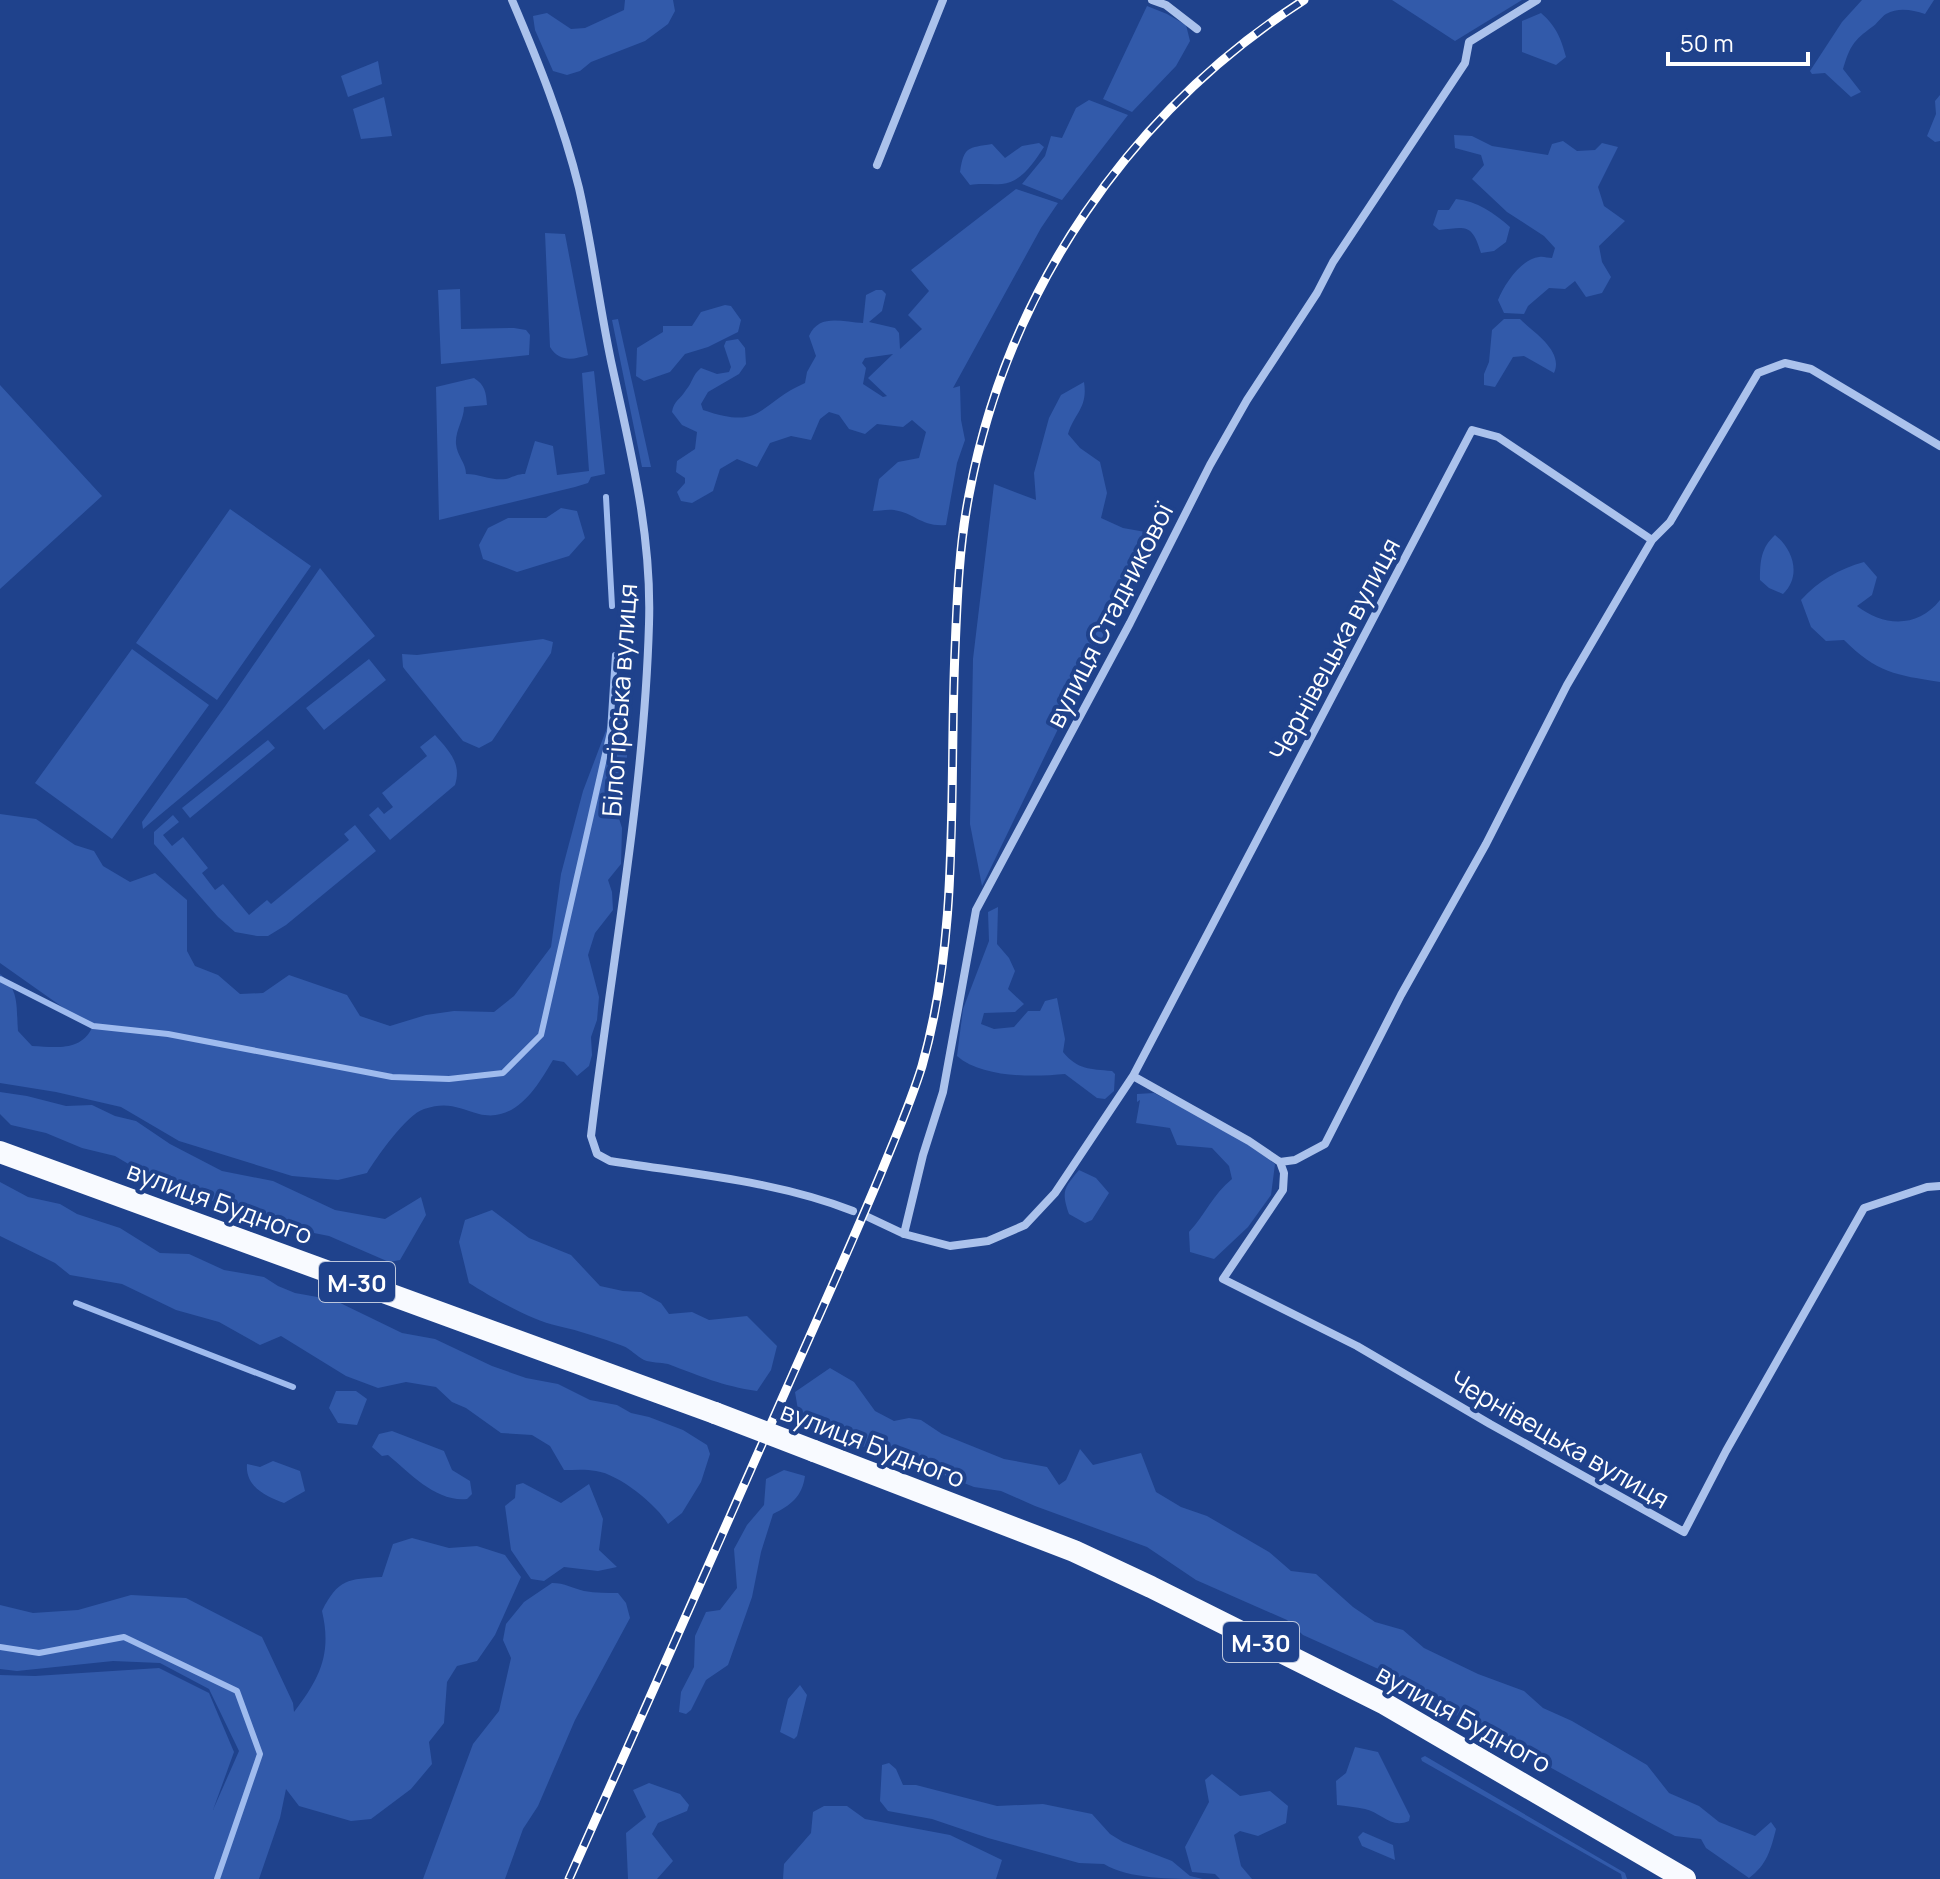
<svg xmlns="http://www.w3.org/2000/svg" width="1940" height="1879" viewBox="0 0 1940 1879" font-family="Manrope,sans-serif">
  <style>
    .green { fill: #325aaa; fill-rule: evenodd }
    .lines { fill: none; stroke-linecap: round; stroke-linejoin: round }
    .stream { stroke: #9fbbee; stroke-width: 6 }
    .minor { stroke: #abc2ec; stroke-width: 8 }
    .trunk { stroke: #f8faff; stroke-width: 22 }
    .rail-casing { stroke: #fff; stroke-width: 9 }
    .rail { stroke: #1f428c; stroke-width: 6; stroke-dasharray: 18; stroke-linecap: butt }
    .trunk-bridge { stroke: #f8faff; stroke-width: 22 }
    .labels { text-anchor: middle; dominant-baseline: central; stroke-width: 8; stroke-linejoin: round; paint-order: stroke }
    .shield { fill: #1f428c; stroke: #bcc6dc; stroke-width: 2 }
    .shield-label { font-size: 24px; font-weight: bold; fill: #fff }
    .street-label { font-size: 26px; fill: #fff; stroke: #1f428c }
  </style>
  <rect width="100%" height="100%" fill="#1f428c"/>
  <path class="green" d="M625,0H673L675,11L668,24L645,41L591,62L580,71L567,75L553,71L535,30L533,16L547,13L571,29L585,28L624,10Z
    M1392,0H1522L1455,41Z
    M1862,0H1934L1925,14C1912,10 1899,7 1886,14C1881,17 1877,24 1872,27C1853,41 1850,46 1843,69L1861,92L1851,97L1825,73L1812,74L1810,71L1842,22Z
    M1147,6L1167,14L1186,25L1190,41L1176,66L1132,112L1103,99Z
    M1541,13C1556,26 1561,38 1566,57L1556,65L1522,52V21Z
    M378,61L382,84L348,97L341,76Z
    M1940,95V141L1935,142L1927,136L1936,114L1935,101Z
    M384,97L392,136L361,139L353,109Z
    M1089,100L1128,115L1062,200L1022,184L1045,156L1051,136L1062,138L1076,108Z
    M1454,135L1472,136L1492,146L1548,155L1552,144L1563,141L1577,151L1595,150L1602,143L1618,147L1598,187L1604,206L1625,221L1599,246L1602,262L1611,277L1602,293L1586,297L1575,281L1565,289L1549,288L1528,306L1524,314L1504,313L1498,300C1504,285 1521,259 1539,257C1543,256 1548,258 1552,258L1555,248L1544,236L1507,212L1472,179L1484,165L1481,155L1455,148Z
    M1039,143L1044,147C1034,162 1022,182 1002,184C991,185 981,183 970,185L960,172C964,146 968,148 992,144L1005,158L1022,146Z
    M1016,189L1058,203L1041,228L953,388L960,386L961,420L965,440L957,463L946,525C921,527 915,513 894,510C887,509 879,511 873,511L879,479L898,462L919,458L926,432L912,420L903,427L877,424L865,434L849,429L839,415L829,412L820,419L811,440L791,436L770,443L757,467L737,459L720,469L713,491L692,503L681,501L677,492L685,483V478L676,472L677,461L695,449L697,432L682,425L672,412C674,400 680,400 686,390C693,382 692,375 701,368L717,374L729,372L731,367L724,346L726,341L738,339L745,348L746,364L739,374L708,392L701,404L703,410C764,431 757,404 805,383L807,372L816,356L809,336C819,313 842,322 863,323L866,295L876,290H882L886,294L882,311L869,322L895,328L899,333L900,349L922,329L908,315L929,291L911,270ZM893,354L868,378L887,396L883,397L863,384L866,368L862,363L865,358Z
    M1456,199C1477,201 1494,213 1510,227L1506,242L1494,251L1481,253C1472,223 1466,227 1439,230L1433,225L1438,210H1449Z
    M545,233L565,234L588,355C573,360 559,362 550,347Z
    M460,289L461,329L514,328L526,330L530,335L529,355L441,364L438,290Z
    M725,305L731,306L741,320L738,332L708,347L685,354L670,372L644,381L636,376L637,348L663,332V326H692L701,312Z
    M618,319L651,467H642L612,320Z
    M1504,319H1520C1534,333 1564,351 1554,373L1524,356L1513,357L1495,387L1484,385V374L1489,362L1492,330Z
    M594,371L605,474L591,477L588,483L575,487L439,520L436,387L474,378C485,385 486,392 487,405L464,407C464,420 455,430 456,444C457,456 466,463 466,474C480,474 492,481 506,479C513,477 517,474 525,474L535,441L553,446L557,475L589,471L582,373Z
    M1084,382C1088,408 1075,412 1068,434L1080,448L1100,462L1107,493L1101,518L1123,528L1151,533L1143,564L1131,578L982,886L970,824L973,659L994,484L1036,500L1034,473L1049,418L1061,395Z
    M0,385L102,496L0,589Z
    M561,508L577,511L585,538L569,556L517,572L483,559L479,545L488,528L508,518H546Z
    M230,509L311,566L217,700L136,643Z
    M1775,535C1793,549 1802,576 1783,594L1769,588L1760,580C1760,561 1761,548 1775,535Z
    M1864,562L1877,577L1872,595L1857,606C1884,627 1918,628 1940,600V682C1896,675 1877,673 1844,640L1826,641L1811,627L1801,600C1818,581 1839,569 1864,562Z
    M320,568L375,636L143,829L142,822L226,705Z
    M543,639L553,642L551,653L492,741L479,748L463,741L406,671L403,667L402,654L417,655Z
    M132,649L209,705L112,839L35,783Z
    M369,659L386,680L324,730L306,708Z
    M630,710L626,770L611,793L622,828L621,864L608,880L612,892L613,910L595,933L588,955L599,997L597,1020L591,1037L592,1055L589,1066L577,1076L564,1062L553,1060C537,1087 516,1123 479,1114C458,1108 448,1101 424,1109C407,1114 376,1158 367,1173L338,1180L292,1176L179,1141L121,1107L56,1092L0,1083V974C20,990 16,1007 18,1031L32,1046C55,1047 80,1052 92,1028L0,963V814L36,819L75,845L94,851L103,866L130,882L155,873L187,900V951L195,966L218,975L240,994L263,993L289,975L347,995L360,1016L390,1026L426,1015L454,1011L494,1012L514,996L551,947L561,874L583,791L613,712Z
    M435,735C449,751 462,763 455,785L390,840L369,815L378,807L384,814L393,807L382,793L427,756L420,747Z
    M268,740L275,748L190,818L182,808Z
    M173,815L179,822L163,835L172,846L183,837L208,868L202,873L215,890L223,884L249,915L267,900L271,904L349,840L344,834L355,825L376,851L286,925L268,936H257L235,932L218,917L154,844V832Z
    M998,907L997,944L1009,958L1015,971L1008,989L1024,1004L1015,1012L984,1013L981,1024L994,1029L1014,1027L1028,1011H1040L1045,1001L1057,998L1065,1039L1063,1052C1078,1070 1090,1069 1112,1071L1115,1074L1114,1091L1105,1099L1097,1098L1065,1074C1033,1077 982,1078 957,1056L963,1009L989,941L988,912Z
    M0,1092L27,1096L66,1106L92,1105L115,1116L136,1121L170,1144L222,1171L273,1181L335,1210L385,1219L421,1197L426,1215L400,1260L389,1262L329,1236L294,1229L240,1212L142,1172L115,1156L82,1148L46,1133L11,1125L0,1114Z
    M1154,1093L1238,1137L1275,1164L1271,1195L1248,1227L1214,1259L1190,1252L1189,1232C1205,1215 1213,1194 1232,1179L1229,1166L1212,1148L1177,1145L1170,1128L1136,1123L1140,1100L1137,1102V1094Z
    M1079,1170L1096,1178L1109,1193L1092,1220L1085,1223L1069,1214C1061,1191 1064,1188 1079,1170Z
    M0,1182L28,1197L60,1204L77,1214L120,1228L160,1253L189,1254L224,1270L264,1277L278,1286L295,1293L334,1300L402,1333L435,1339L492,1366L526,1378L558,1384L590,1400L617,1405L631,1413L649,1417L683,1430L707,1445L710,1454L701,1482L682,1513L668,1524C657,1505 619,1474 596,1471C586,1469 574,1470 564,1470L550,1446L532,1435L501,1433L466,1408L452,1402L436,1387L406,1382L378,1388L346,1376L281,1336L260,1345L219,1322L176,1310L122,1284L70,1275L55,1263L0,1236Z
    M492,1210L529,1238L571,1255L600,1286L623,1291L641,1292L661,1303L669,1314L692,1312L709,1320L747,1316L777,1346L771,1370L757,1391C722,1386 700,1376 668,1364C660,1362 651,1363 644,1360C636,1356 631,1349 623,1346C602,1338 580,1331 558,1326C530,1320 493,1298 469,1283L459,1242L465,1220Z
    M830,1368L854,1382L875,1411L894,1421L909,1418L921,1420L942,1434L1004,1459L1047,1467L1059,1485L1066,1480L1080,1449L1093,1465L1141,1453L1156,1492L1181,1507L1207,1516L1269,1552L1291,1571L1316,1574L1353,1607L1375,1622L1403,1630L1424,1648L1478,1674L1524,1691L1543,1708L1572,1721L1647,1765L1669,1793L1699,1806L1719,1822L1755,1836L1771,1822L1776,1829C1771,1849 1767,1865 1749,1878L1706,1848L1701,1839L1675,1836L1647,1821L1425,1698L1385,1672L1303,1635L1287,1620L1196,1580L1147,1547L1035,1506L1001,1491L974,1487L904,1459L869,1450L798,1410L795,1392Z
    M336,1391H356L367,1399L357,1425L338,1423L329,1408Z
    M392,1431L444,1451L452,1470L470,1481L472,1494L467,1499C436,1502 411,1474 388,1455L382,1456L372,1447L379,1434Z
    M273,1461L300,1471L305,1491L284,1503C266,1496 245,1487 247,1464L260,1467Z
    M784,1470L805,1476C802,1497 791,1505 773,1514L761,1552L752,1597L728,1665L706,1680L691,1710L686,1714L679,1712L681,1692L694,1667L695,1636L706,1612L720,1610L737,1588L734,1549L747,1525L764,1505L766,1479Z
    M523,1483L561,1503L589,1484L603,1519L599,1550L617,1567L598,1571L564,1567L544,1581L531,1579L511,1550L505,1506L515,1498L516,1485Z
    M412,1538L449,1548L477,1546L505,1555L521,1577L495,1635L477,1661L457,1666L447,1682L444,1723L429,1742L432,1764L411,1789L371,1819L351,1821L299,1806L286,1789L280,1818L259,1879H0V1675L35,1676L159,1668L209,1693L234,1752L213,1810L239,1751L209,1689L160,1663L113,1661L17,1671L0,1669V1605L33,1613L78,1610L131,1595L186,1598L262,1637L293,1703L294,1712C320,1678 332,1654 322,1611C338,1579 348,1579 382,1577L393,1544Z
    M552,1583C565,1583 572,1588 584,1591C596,1593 607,1593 618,1593L626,1603L630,1618L575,1720L538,1806L523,1829L505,1879H423L473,1744L499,1711L511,1658L503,1640L506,1624L524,1602Z
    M800,1685L807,1695L797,1736L794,1739L780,1732L788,1699Z
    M1355,1747L1378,1752L1410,1816L1409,1821C1391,1829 1382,1813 1365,1809C1356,1807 1346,1806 1337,1805L1336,1781L1346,1773Z
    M1425,1756L1625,1873L1627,1879H1622L1621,1874L1422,1761L1421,1758Z
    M889,1763L896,1769L903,1785H916L997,1806L1043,1804L1092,1814L1110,1834L1123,1842L1172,1861L1190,1876L1203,1879C1171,1879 1129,1879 1104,1864L1079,1863L988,1838L932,1819L888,1811L880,1801L882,1765Z
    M1212,1774L1240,1796L1270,1791L1288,1806L1286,1823L1258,1836L1240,1831L1234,1835L1241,1866L1252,1879H1220L1215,1874L1192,1872L1185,1847L1209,1802L1205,1780Z
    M649,1783L680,1794L689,1805L687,1811L658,1823L652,1834L673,1861L657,1879H628L626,1833L646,1817L633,1790Z
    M824,1806H847L865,1819L950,1835L1002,1860L996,1879H783L784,1864L811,1833L813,1812Z
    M1363,1832L1393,1845L1395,1860L1362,1846L1358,1837Z"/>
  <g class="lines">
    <path class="stream" d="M606,497L612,606
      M0,979L93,1026L168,1034L392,1077L449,1079L503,1073L541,1035L610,732L615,655
      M76,1303L293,1387
      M0,1647L39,1653L124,1637L237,1691L260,1754L217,1879"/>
    <path class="minor" d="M512,0C538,61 563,123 579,188C592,245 599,304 611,361C630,449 652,533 649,624C644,795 611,966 591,1136L597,1154L610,1161C692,1174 776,1181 853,1211
      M1152,0L1166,5L1197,29
      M877,165L943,0
      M1652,540L1670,522L1758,373L1785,363L1811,369L1940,446
      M1133,1076L1472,430L1498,437L1652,540L1567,685L1486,844L1401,995L1325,1144L1295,1160L1280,1162
      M868,1217L904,1234L950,1246L988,1241L1025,1225L1055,1193L1133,1076L1249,1141L1280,1162L1284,1173L1283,1190L1223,1279L1357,1346L1490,1424L1684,1532L1726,1451L1864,1208L1927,1187L1940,1186
      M904,1234L923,1155L943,1092L976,910L1130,623L1210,465L1247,400L1317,293L1333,262L1465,63L1469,42L1537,0"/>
    <path class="trunk" d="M0,1152L715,1413
      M814,1451L1074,1551L1151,1587L1385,1704L1685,1879"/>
    <g class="rail-casing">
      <path id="rail" d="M569,1879C644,1711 719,1542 793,1374C823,1307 853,1240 881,1173C895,1138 911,1102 922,1066C960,933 949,788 955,651C957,600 959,546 969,495C1007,290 1130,112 1304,0"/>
    </g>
    <use href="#rail" class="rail"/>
    <path class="trunk-bridge" d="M715,1413L814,1451"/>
  </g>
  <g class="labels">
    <g class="shield">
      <rect x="319" y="1262" width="76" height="40" rx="6"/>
      <rect x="1223" y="1622" width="76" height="40" rx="6"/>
    </g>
    <g class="shield-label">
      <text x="357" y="1282">М-30</text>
      <text x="1261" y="1642">М-30</text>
    </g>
    <g class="street-label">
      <text transform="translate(1109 615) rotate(-63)">вулиця Стадникової</text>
      <text transform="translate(1334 649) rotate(-62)">Чернівецька вулиця</text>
      <text transform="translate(619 700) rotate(-86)">Білогірська вулиця</text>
      <text transform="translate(220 1202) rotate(20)">вулиця Будного</text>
      <text transform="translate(1560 1439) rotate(30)">Чернівецька вулиця</text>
      <text transform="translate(873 1444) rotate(21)">вулиця Будного</text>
      <text transform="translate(1464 1718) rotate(29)">вулиця Будного</text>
    </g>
  </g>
  <path d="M1668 52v12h140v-12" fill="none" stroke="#ffffff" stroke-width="4"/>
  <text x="1680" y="52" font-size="24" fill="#ffffff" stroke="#1f428c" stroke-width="6" paint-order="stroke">50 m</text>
</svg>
